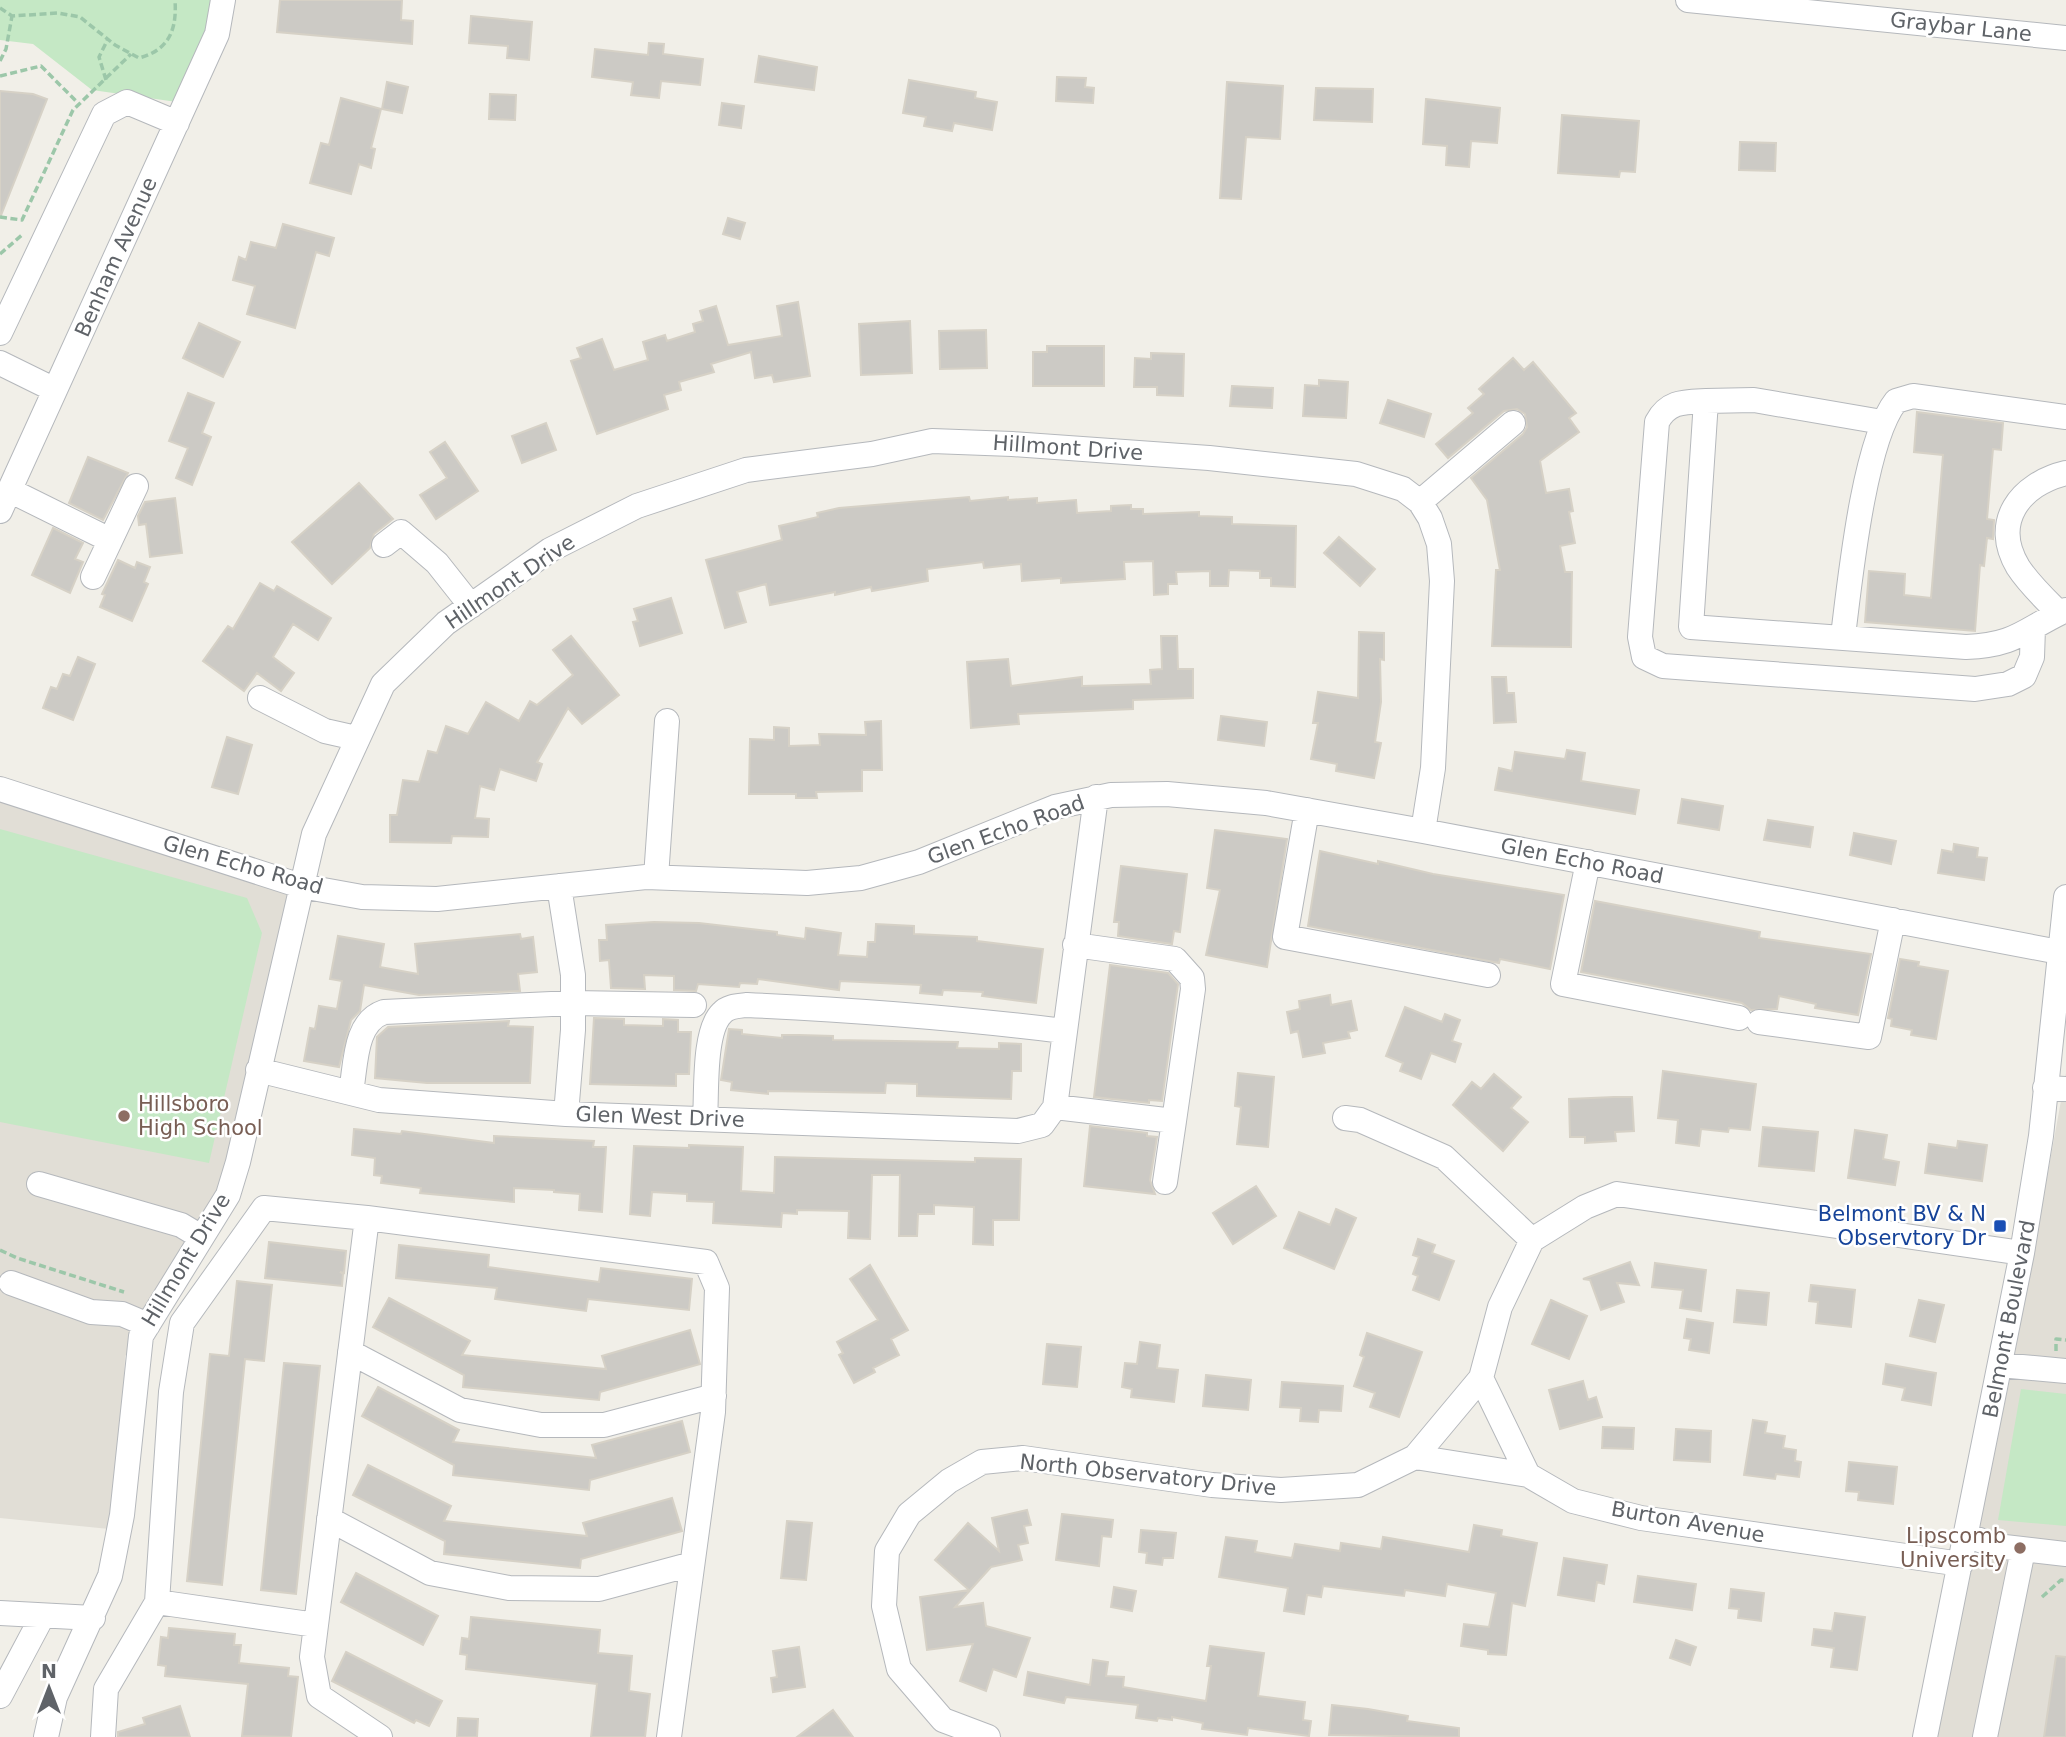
<svg xmlns="http://www.w3.org/2000/svg" width="2066" height="1737" viewBox="0 0 2066 1737" font-family="'DejaVu Sans',sans-serif">
  <style>
    .education { fill: #e1ded6 }
    .green { fill: #c5e8c5 }
    .building { fill: #cccac5; stroke: #d6d1c6; stroke-width: 2 }
    .lines { fill: none; stroke-linecap: round; stroke-linejoin: round }
    .minor-casing { stroke: #b5b8bc; stroke-width: 26 }
    .path { stroke: #9cc7a9; stroke-width: 3.5; stroke-dasharray: 7 3.5; stroke-linecap: butt }
    .minor { stroke: #fff; stroke-width: 24 }
    .education-dot { fill: #8d6e63; stroke: #fff; stroke-width: 2.5 }
    .transit-dot { fill: #1a4fb4; stroke: #fff; stroke-width: 2.5 }
    .labels { text-anchor: middle; dominant-baseline: central; stroke-width: 5; stroke-linejoin: round; paint-order: stroke }
    .street-label { font-size: 21px; fill: #5f6368; stroke: #fff }
    .education-label { font-size: 21px; fill: #785e54; stroke: #fff; text-anchor: start }
    .transit-label { font-size: 21px; fill: #164399; stroke: #fff; text-anchor: end }
  </style>
  <rect width="100%" height="100%" fill="#f1efe8"/>
  <path class="education" d="M0,789L301,886L238,1162L141,1336L125,1356L119,1530L0,1518Z
    M2066,1073V1737H1935L2014,1359Z"/>
  <path class="green" d="M0,0H213L207,35L177,102L92,90L33,44L0,40Z
    M0,829L247,898L262,933L209,1163L0,1122Z
    M2021,1389L2066,1394V1526L1998,1520Z"/>
  <path class="building" d="M280,0H402L401,20L413,21L412,44L277,32Z
    M471,16L532,22L529,60L507,58L508,46L469,43Z
    M649,43L664,44L663,54L703,59L700,85L661,81L659,98L631,95L633,82L592,77L595,49L648,55Z
    M759,56L817,67L814,90L755,82Z
    M1057,77L1086,78L1085,87L1094,88L1093,103L1056,101Z
    M909,80L976,92L975,98L997,102L992,130L954,123L952,131L924,126L926,117L903,113Z
    M387,82L408,87L402,113L382,109Z
    M1227,82L1283,86L1280,139L1246,137L1241,199L1220,198Z
    M1316,88L1373,89L1372,122L1314,120Z
    M0,91L33,94L47,99L0,218Z
    M490,94L516,95L515,120L489,119Z
    M341,98L381,109L371,148L375,149L371,168L359,164L351,194L310,183L321,143L329,145Z
    M1426,99L1500,108L1497,143L1471,141L1469,167L1446,165L1447,146L1423,144Z
    M722,103L744,106L741,128L719,125Z
    M1562,115L1639,121L1635,172L1620,171L1619,177L1558,173Z
    M1740,142L1776,143L1775,171L1739,170Z
    M728,218L745,223L740,239L723,234Z
    M283,224L334,238L329,256L316,252L295,328L247,314L255,286L233,280L239,257L246,260L251,242L276,248Z
    M798,302L810,376L774,382L772,375L755,378L751,352L711,364L714,372L679,382L681,390L664,395L668,409L597,434L571,361L581,358L577,348L602,339L614,370L648,360L643,342L665,335L667,341L695,332L693,324L703,321L700,311L716,306L728,345L782,336L777,306Z
    M910,321L912,373L861,375L859,324Z
    M199,323L240,342L223,377L183,358Z
    M986,330L987,368L940,369L939,331Z
    M1047,346H1104V386H1033V352H1047Z
    M1151,353L1184,354L1183,396L1157,395V387H1134L1135,358L1151,359Z
    M1513,358L1524,370L1533,362L1576,413L1569,418L1579,432L1540,461L1546,493L1569,489L1573,511L1569,512L1575,543L1560,546L1565,572H1572L1571,647L1492,646L1496,570H1500L1487,500L1471,478L1523,434L1527,427L1525,414L1517,409L1504,411L1448,458L1436,444L1473,413L1468,408L1484,394L1479,389Z
    M1319,380L1348,382L1346,418L1303,416L1305,385L1319,386Z
    M1232,386L1273,388L1272,408L1230,406Z
    M188,393L214,403L202,433L211,437L192,485L176,478L188,448L169,441Z
    M1388,400L1431,414L1424,437L1380,423Z
    M1917,412L2003,423L2001,450L1993,449L1987,519L1994,520L1993,539L1987,538L1984,566L1980,565L1975,631L1865,622L1869,571L1905,574L1904,595L1931,598L1943,455L1914,452Z
    M546,423L556,450L522,463L512,436Z
    M445,442L478,491L436,519L420,495L447,478L430,452Z
    M88,457L128,473L103,520L69,503Z
    M359,483L393,519L374,534L370,548L332,584L292,542Z
    M969,497L970,501L1008,497V500L1037,498V503L1076,500L1077,513L1111,511V506L1131,505V509H1143V514L1199,512V516L1232,517V524L1296,526L1295,587L1271,586V578H1260V571L1229,570L1228,586H1210V571L1176,572L1177,584H1168V594L1154,595L1153,561L1124,562L1125,579L1061,583V578L1022,581L1021,564L984,568L983,562L927,569L928,581L872,591L871,587L835,595V592L770,605L766,584L737,592L746,622L725,628L706,560L782,540L779,526L818,517L817,513L839,508Z
    M175,498L182,553L150,557L146,524L139,525L138,516L145,502Z
    M53,528L83,543L75,559L83,562L70,593L32,575Z
    M1339,537L1375,569L1360,586L1324,553Z
    M118,560L135,568L137,562L150,567L144,582L148,584L132,621L100,607L105,595L102,594Z
    M260,583L274,591L277,586L331,618L318,640L293,624L273,657L294,673L281,691L257,673L244,691L203,661L228,626L233,629Z
    M671,598L682,633L640,646L633,622L638,621L634,609Z
    M1359,632L1384,633V660L1380,659L1381,702L1375,742L1381,743L1374,778L1336,771L1337,764L1311,759L1318,723H1313L1318,692L1358,698Z
    M571,636L619,695L582,724L568,708L537,762L542,764L536,781L500,769L494,790L480,786L475,818L489,819L488,837L452,836L451,843L390,842V815H397L403,780L419,782L428,751L437,753L446,726L468,734L486,702L519,721L530,701L537,705L573,675L553,650Z
    M1161,636H1177L1178,669H1193V698L1133,700V709L1018,714L1019,724L971,728L967,662L1008,659L1011,686L1082,677V686L1151,684L1150,670L1162,669Z
    M78,657L95,664L73,720L43,708L51,687L57,689L63,674L70,676Z
    M1492,677H1506L1507,693H1514L1516,722L1494,723Z
    M1221,716L1267,722L1264,746L1218,740Z
    M881,721L882,770H862V791L816,792L817,798H796V794H749L750,739L774,740V727L789,728V746L820,745L819,734L866,735L865,722Z
    M227,737L252,745L238,794L212,787Z
    M1567,750L1585,753L1581,781L1639,790L1635,814L1495,790L1499,768L1512,771L1515,752L1565,759Z
    M1682,799L1723,806L1719,830L1678,823Z
    M1768,820L1813,827L1810,847L1764,840Z
    M1215,830L1287,839L1267,967L1206,955L1220,890L1207,888Z
    M1854,833L1896,841L1891,864L1850,855Z
    M1954,844L1978,848L1977,857L1987,858L1984,880L1938,873L1942,850L1953,852Z
    M1320,851L1378,864V861L1433,874L1564,895L1550,969L1500,959L1499,963L1308,926Z
    M1121,866L1187,874L1180,932L1174,931L1172,944L1118,936L1119,922H1114Z
    M1595,901L1760,932L1759,938L1871,954L1858,1015L1815,1008L1816,1004L1779,996L1777,1009L1751,1010L1742,1003L1581,972Z
    M654,922L699,923L777,932V935L805,939L806,928L841,933L838,955L867,957L868,942H875L876,924L914,926V934L977,937V941L1043,949L1036,1003L982,996L983,992L943,990L942,995L920,993L921,985L840,981L839,990L758,979L757,984L740,983L739,987L698,984L696,991L674,990V976L644,975L645,989L611,988L609,960L600,961L599,940H607L606,925Z
    M520,934L521,939L533,937L537,972L518,974L520,991L419,995L364,985L360,1011L351,1020L339,1067L304,1061L310,1028L315,1029L319,1006L337,1009L342,981L330,979L338,936L384,944L380,967L418,974L415,944Z
    M1900,959L1919,962L1918,966L1948,971L1936,1039L1911,1035L1912,1030L1891,1026L1892,1019L1888,1018Z
    M1110,965L1168,973L1178,984L1162,1101L1149,1100V1103L1094,1097Z
    M1330,995L1331,1005L1351,1001L1357,1030L1348,1032L1350,1038L1323,1043L1325,1053L1303,1057L1298,1031L1291,1033L1287,1012L1300,1009L1299,1001Z
    M1405,1007L1442,1022L1445,1014L1460,1020L1452,1041L1461,1044L1455,1062L1431,1053L1421,1079L1400,1071L1403,1063L1386,1056Z
    M594,1018L624,1019V1025L663,1026V1019L678,1020V1032H691L689,1074H676V1086L590,1084Z
    M509,1021L508,1026L533,1027L530,1083H427L375,1078L377,1037L388,1027Z
    M729,1029L742,1030V1034L782,1038V1035H799L833,1036V1040L958,1042L957,1048L999,1049V1043L1021,1044V1071H1012L1011,1099L917,1096V1084L886,1083L885,1093L768,1091V1094L731,1090L732,1082L721,1080Z
    M1663,1071L1756,1084L1750,1130L1729,1128L1728,1132L1701,1129L1699,1146L1676,1143L1678,1120L1658,1118Z
    M1238,1073L1274,1077L1268,1147L1237,1144L1241,1107L1235,1106Z
    M1494,1074L1521,1097L1511,1108L1528,1122L1503,1151L1453,1105L1472,1082L1481,1089Z
    M1614,1097H1632L1634,1131L1615,1132L1616,1141L1585,1143V1137H1570L1569,1099Z
    M1090,1126L1147,1133V1136L1157,1137L1150,1180L1155,1194L1084,1186Z
    M1763,1127L1818,1132L1814,1171L1759,1166Z
    M354,1129L401,1134L402,1131L494,1143V1136L594,1141L593,1147H606L602,1212L579,1210L580,1194L554,1192V1190L514,1188V1202L420,1193L421,1188L381,1183L382,1176L374,1175L375,1158L352,1155Z
    M1855,1130L1887,1135L1883,1159L1899,1162L1895,1185L1848,1178Z
    M1958,1141L1987,1145L1982,1181L1925,1173L1929,1144L1957,1148Z
    M689,1145L743,1147L741,1191L774,1193L775,1157L975,1162V1158L1021,1159L1019,1220H993V1245L973,1244L974,1207L934,1205V1214H918L917,1236H899L900,1175H872L870,1239L848,1238L849,1211L797,1210V1214L782,1213L781,1227L713,1223L714,1202L687,1201V1194L652,1192L650,1216L630,1214L634,1146L689,1148Z
    M1256,1186L1276,1216L1233,1244L1213,1213Z
    M1336,1209L1356,1218L1334,1269L1284,1248L1299,1212L1330,1225Z
    M1418,1239L1435,1245L1432,1253L1454,1261L1439,1300L1413,1290L1418,1276L1413,1274L1419,1257L1413,1255Z
    M269,1242L346,1251L344,1273L340,1272L343,1274L342,1286L265,1278Z
    M399,1245L489,1255L488,1267L599,1282L601,1268L692,1279L689,1310L588,1299L586,1311L495,1299L497,1288L396,1278Z
    M1630,1262L1639,1285L1617,1283L1624,1302L1601,1310L1590,1280L1583,1279Z
    M1655,1263L1706,1270L1701,1311L1680,1308L1683,1290L1652,1287Z
    M870,1265L908,1330L891,1339L899,1355L873,1368L875,1372L854,1383L839,1355L843,1353L837,1342L878,1320L850,1279Z
    M237,1281L272,1285L264,1361L245,1359L222,1585L187,1581L210,1354L229,1356Z
    M1811,1285L1855,1290L1851,1327L1816,1323L1818,1302L1809,1301Z
    M1737,1290L1769,1293L1766,1325L1734,1322Z
    M389,1298L470,1341L462,1355L606,1369L602,1356L690,1330L700,1364L600,1392L599,1400L463,1387L464,1375L373,1327Z
    M1551,1300L1587,1316L1569,1359L1532,1344Z
    M1919,1300L1944,1305L1935,1342L1910,1336Z
    M1687,1319L1713,1323L1709,1353L1689,1350L1691,1339L1684,1338Z
    M1367,1333L1422,1352L1399,1417L1370,1407L1375,1393L1354,1386L1364,1357L1360,1355Z
    M1140,1342L1160,1345L1157,1368L1178,1370L1174,1402L1131,1397L1132,1389L1122,1387L1125,1363L1137,1364Z
    M1047,1344L1081,1347L1077,1387L1043,1384Z
    M284,1363L320,1366L296,1594L261,1590Z
    M1886,1364L1936,1373L1931,1405L1902,1400L1905,1388L1883,1384Z
    M1206,1375L1251,1380L1248,1410L1203,1406Z
    M1583,1381L1588,1400L1596,1397L1602,1417L1560,1429L1549,1390Z
    M1282,1382L1343,1386L1341,1411L1319,1410L1318,1422L1300,1421L1301,1408L1280,1407Z
    M378,1387L459,1430L453,1442L596,1458L592,1445L682,1421L690,1452L590,1480L589,1490L453,1475L454,1465L362,1416Z
    M1753,1420L1767,1422L1765,1433L1785,1436L1783,1448L1796,1450L1795,1461L1801,1462L1799,1477L1776,1474L1775,1479L1744,1475Z
    M1603,1427L1634,1428L1633,1449L1602,1448Z
    M1676,1429L1711,1431L1710,1462L1674,1460Z
    M1849,1462L1897,1467L1893,1504L1858,1500L1859,1492L1846,1491Z
    M368,1465L451,1506L444,1521L587,1536L583,1523L672,1498L682,1531L581,1559L580,1568L444,1554L445,1541L353,1495Z
    M1027,1510L1031,1525L1024,1526L1028,1543L1018,1545L1022,1560L991,1567L955,1607L983,1603L986,1626L1030,1638L1016,1677L993,1669L986,1691L960,1681L973,1644L927,1650L920,1597L969,1590L935,1560L968,1523L999,1551L992,1518Z
    M1062,1514L1113,1520L1111,1537L1102,1536L1099,1566L1056,1560Z
    M787,1521L812,1523L806,1580L781,1578Z
    M1474,1525L1502,1530L1501,1536L1537,1543L1525,1606L1512,1603L1506,1655L1488,1654V1650L1461,1646L1464,1624L1489,1627L1496,1593L1447,1584L1445,1596L1405,1590L1404,1596L1323,1586L1321,1597L1307,1595L1304,1614L1284,1611L1288,1588L1219,1577L1226,1537L1257,1541L1255,1552L1292,1558L1295,1544L1340,1551L1341,1543L1381,1549L1383,1537L1469,1552Z
    M1141,1530L1176,1533L1173,1558H1163L1162,1565L1146,1563L1147,1553L1139,1552Z
    M1564,1558L1607,1565L1604,1584L1597,1582L1594,1601L1558,1595Z
    M356,1573L438,1616L423,1645L341,1602Z
    M1638,1576L1696,1584L1692,1610L1634,1602Z
    M1114,1587L1136,1591L1132,1611L1111,1607Z
    M1731,1589L1764,1593L1761,1621L1738,1618L1739,1609L1729,1608Z
    M1835,1613L1865,1617L1857,1670L1831,1667L1834,1648L1812,1645L1814,1629L1832,1631Z
    M471,1617L600,1630L598,1653L632,1656L629,1691L650,1694L645,1737H591L597,1684L466,1669L467,1655L460,1654L462,1638L469,1639Z
    M169,1628L235,1634L234,1645H241L239,1663L289,1668L288,1676L298,1677L291,1737L242,1736L248,1684L165,1676L166,1666L158,1665L161,1637L168,1638Z
    M1676,1640L1696,1647L1690,1665L1670,1658Z
    M1210,1646L1264,1653L1258,1696L1305,1702L1303,1720L1311,1721L1309,1736L1248,1728L1247,1735L1202,1729L1203,1723L1172,1717V1720L1158,1718L1157,1721L1136,1718L1138,1705L1066,1697L1064,1703L1024,1695L1028,1672L1090,1685L1093,1660L1108,1662L1106,1676L1124,1677L1123,1687L1206,1701L1211,1666H1207Z
    M799,1647L805,1687L773,1692L771,1678L777,1677L773,1651Z
    M346,1652L442,1701L429,1726L416,1720L414,1723L332,1681Z
    M2056,1656L2066,1657V1737H2044Z
    M1332,1705L1368,1709L1408,1716L1407,1721L1459,1728V1737L1329,1735Z
    M180,1706L190,1737H118V1732L145,1724L143,1718Z
    M833,1710L853,1737H797Z
    M458,1718L478,1719L477,1737H457Z"/>
  <g class="lines">
    <g class="minor-casing">
      <path id="minor" d="M1688,0L2066,38
        M0,333L104,114L127,102L177,123
        M0,363L55,390
        M1706,401L1754,400L1882,422
        M9,490L110,540
        M1420,502L1513,423
        M0,511L217,34L223,0
        M384,545L401,532L437,563L471,606
        M93,577L136,486
        M2059,613C2045,599 2029,584 2018,567C1991,522 2020,484 2066,473
        M2033,628L2032,657L2024,676L2008,684L1975,689L1663,666L1644,657L1640,637L1657,422C1668,401 1684,402 1706,401L1691,627L1966,647C2017,645 2023,630 2066,610
        M1843,636C1850,580 1864,441 1896,401L1913,396L2066,417
        M260,698L325,731L356,738
        M0,789L301,886L362,897L437,899L646,877L807,883L861,878L919,862L1055,807L1111,795L1167,794L1266,803L1423,831L2059,952
        M1307,810L1285,937L1488,975
        M1588,862L1563,984L1739,1018
        M656,877L667,721
        M559,886L573,975V1030L566,1114
        M1759,1022L1869,1037L1893,920
        M258,1070L379,1100L566,1114L1018,1131L1042,1125L1055,1107L1096,797
        M2045,1088L2066,1089
        M351,1092C356,1065 354,1022 384,1012L573,1003L694,1005
        M1055,1107L1174,1121L1193,989L1192,978L1175,959L1075,945
        M1345,1118L1360,1120L1444,1157L1532,1240
        M705,1119C707,1093 703,1031 722,1013C728,1006 739,1006 747,1005C854,1010 959,1018 1064,1031
        M1165,1182L1174,1121
        M39,1184L181,1225L201,1237
        M11,1283L91,1312L122,1314L148,1325
        M350,1352L460,1410L541,1425H604L714,1396
        M2000,1365L2066,1371
        M1481,1378L1528,1475L1573,1501L1641,1518L1961,1564
        M1415,1457L1528,1475
        M329,1519L430,1573L509,1588L599,1589L692,1564
        M1966,1535L1996,1546L2066,1554
        M157,1602L316,1625
        M0,1613L93,1618
        M0,1696L42,1617
        M46,1737L55,1697L110,1576L122,1515L141,1336L228,1195L238,1162L314,834L383,684L446,623L550,550L637,506L746,470L872,454L932,441L1012,444L1209,458L1356,474L1403,489L1420,502L1430,518L1439,544L1442,581L1433,768L1423,831
        M103,1737L106,1689L157,1602L171,1392L182,1323L264,1208L367,1218
        M380,1737L319,1696L312,1657L367,1218L706,1262L717,1288L713,1412L669,1737
        M988,1737L943,1720L899,1669L884,1606L887,1551L909,1514L949,1481L982,1462L1023,1458L1212,1485L1281,1490L1358,1485L1415,1457L1481,1378L1500,1307L1532,1240L1585,1207L1617,1194L2022,1253
        M1925,1737L2022,1253L2041,1136L2066,897
        M1985,1737L2023,1550"/>
    </g>
    <path class="path" d="M0,8L12,16L58,13L80,17L115,45L139,58C169,50 177,30 175,0
      M0,61L6,49L12,16
      M0,76L41,66L79,104
      M106,80L99,57L108,39
      M0,217L22,220L73,110L131,54
      M0,254L22,235
      M0,1250L17,1258L124,1292
      M2056,1351V1339L2066,1340
      M2042,1597L2061,1580L2066,1581"/>
    <use href="#minor" class="minor"/>
  </g>
  <g class="education-dot">
    <circle cx="124" cy="1116" r="7"/>
    <circle cx="2020" cy="1548" r="7"/>
  </g>
  <rect class="transit-dot" x="1993" y="1219" width="14" height="14" rx="3.5"/>
  <g class="labels">
    <g class="street-label">
      <text transform="translate(1961 27) rotate(6)">Graybar Lane</text>
      <text transform="translate(116 257) rotate(-66)">Benham Avenue</text>
      <text transform="translate(1068 448) rotate(4)">Hillmont Drive</text>
      <text transform="translate(510 582) rotate(-34)">Hillmont Drive</text>
      <text transform="translate(1006 830) rotate(-20)">Glen Echo Road</text>
      <text transform="translate(1582 861) rotate(11)">Glen Echo Road</text>
      <text transform="translate(243 865) rotate(16)">Glen Echo Road</text>
      <text transform="translate(660 1117) rotate(2)">Glen West Drive</text>
      <text transform="translate(186 1260) rotate(-59)">Hillmont Drive</text>
      <text transform="translate(2009 1319) rotate(-79)">Belmont Boulevard</text>
      <text transform="translate(1148 1475) rotate(6)">North Observatory Drive</text>
      <text transform="translate(1688 1522) rotate(10)">Burton Avenue</text>
    </g>
    <g class="education-label">
      <text x="138" y="1104">Hillsboro<tspan x="138" dy="24">High School</tspan></text>
      <text x="2006" y="1536" text-anchor="end">Lipscomb<tspan x="2006" dy="24">University</tspan></text>
    </g>
    <g class="transit-label">
      <text x="1986" y="1214">Belmont BV &amp; N<tspan x="1986" dy="24">Observtory Dr</tspan></text>
    </g>
  </g>
  <g transform="translate(49 1688)" stroke="#ffffff" stroke-width="5" paint-order="stroke">
  <path d="M0-5L12 26L0 18L-12 26Z" fill="#5f6368"/>
  <text y="-10" font-size="19" font-weight="bold" text-anchor="middle" fill="#5f6368">N</text>
  </g>
</svg>
